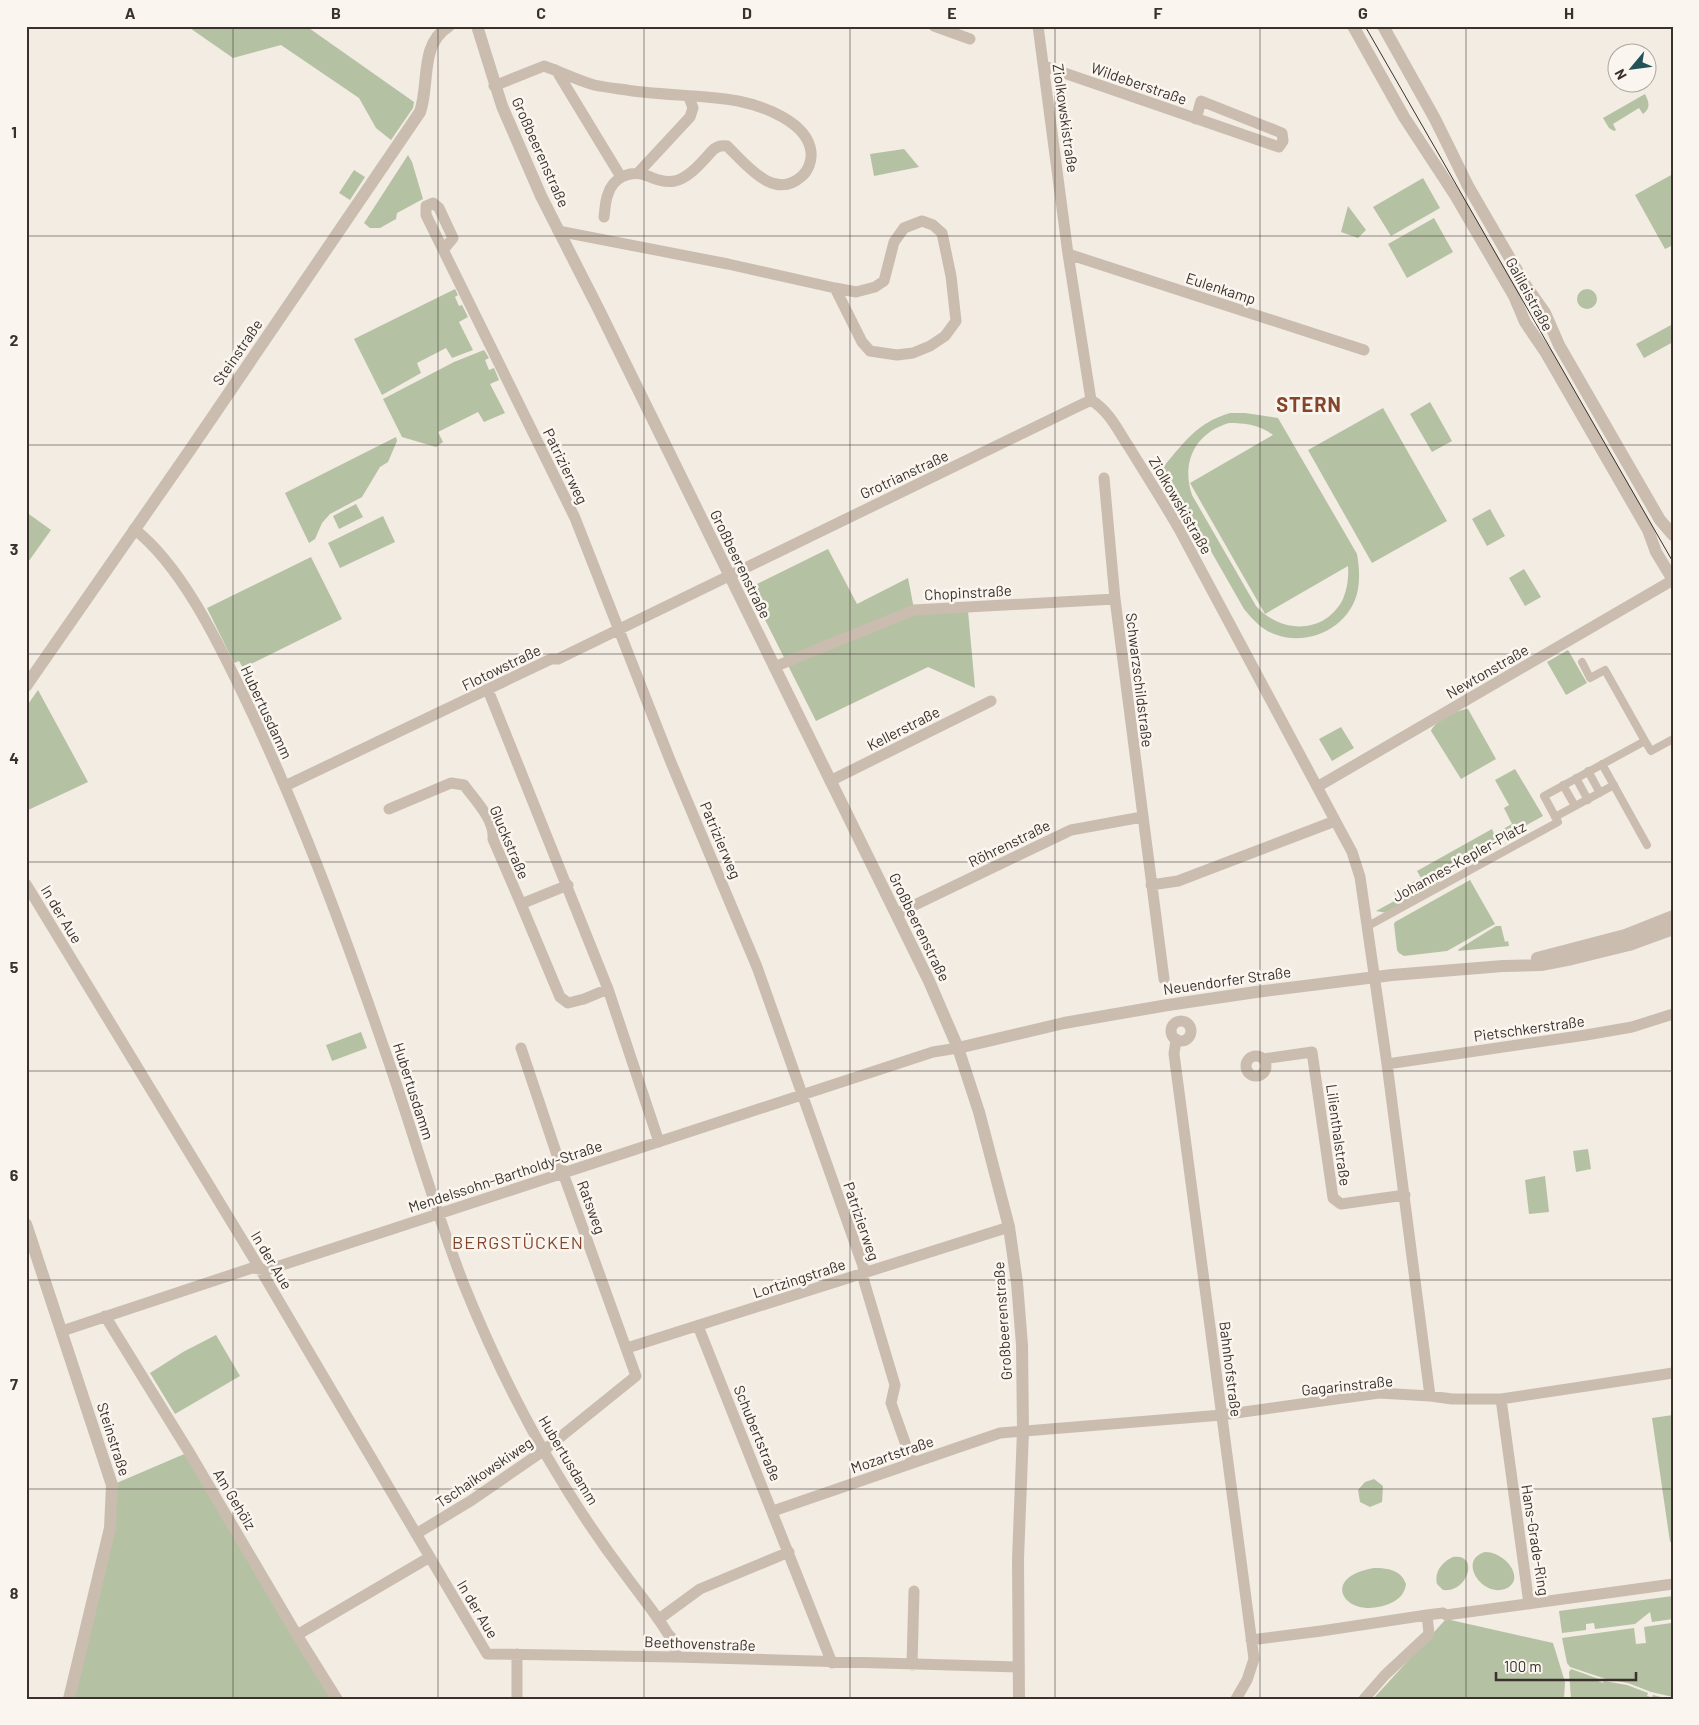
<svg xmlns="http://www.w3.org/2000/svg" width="1699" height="1725" viewBox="0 0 1699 1725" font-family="Barlow,sans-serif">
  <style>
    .green { fill: #b5c1a3; fill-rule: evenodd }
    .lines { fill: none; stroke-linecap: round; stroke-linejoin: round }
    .pedestrian { stroke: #cabdaf; stroke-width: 8 }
    .minor { stroke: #cabdaf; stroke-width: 11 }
    .tertiary { stroke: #cabdaf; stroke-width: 12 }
    .tram { stroke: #3a312c; stroke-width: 1 }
    .grid { fill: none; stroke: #3a312c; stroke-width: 1; stroke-opacity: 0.55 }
    .labels { text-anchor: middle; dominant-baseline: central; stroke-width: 5; stroke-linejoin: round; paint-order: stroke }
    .street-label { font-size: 15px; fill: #3a312c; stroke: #faf6ef }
    .quarter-label { font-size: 18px; letter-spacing: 1px; fill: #83462b; stroke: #faf6ef }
    .district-label { font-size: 20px; font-weight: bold; letter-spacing: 1px; fill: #83462b; stroke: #faf6ef }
    .neatline { fill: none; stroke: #3a312c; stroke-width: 2 }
    .grid-label { font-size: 16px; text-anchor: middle; font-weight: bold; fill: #3a312c }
  </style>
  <rect width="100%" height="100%" fill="#f2ece2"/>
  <path class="green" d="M187,26H306L414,102L413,108L391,140L376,128L359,98L281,45L233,58Z
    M1645,94C1649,102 1651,108 1643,114L1639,108L1613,124L1616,130L1614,131L1609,128L1603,118Z
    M904,149L919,167L874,176L870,154Z
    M408,155L412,162L423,199L397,213L396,219L380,228H370L364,223Z
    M354,170L365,177L350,200L339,193Z
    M1673,174V245L1665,249L1635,195Z
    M1423,178L1440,208L1391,236L1373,207Z
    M1348,206L1366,230L1358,238L1341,232Z
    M1434,218L1453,252L1407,278L1388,244Z
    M455,289L458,295L455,297L459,306L462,305L468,317L459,322L473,350L452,358L446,348L417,363L421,373L382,395L354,339Z
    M1577 299a10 10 0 1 1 20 0a10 10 0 1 1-20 0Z
    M1673,324V342L1644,358L1636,344Z
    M484,350L489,358L485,360L489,370L494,368L499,380L490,384L505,413L484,422L478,412L438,432L443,442L436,447L402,437L383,399L454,362Z
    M1430,402L1452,441L1432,452L1410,414Z
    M1383,408L1447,521L1372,563L1308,450Z
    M1230,413H1245L1278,418L1357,554C1359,566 1360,577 1358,589C1352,625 1311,647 1277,635C1263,631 1253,620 1244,609L1163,467C1185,442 1196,423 1230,413ZM1229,423C1245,423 1260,425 1273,435L1190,483L1265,614L1348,566C1349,577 1347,591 1342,601C1323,635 1280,633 1256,606L1192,495C1181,462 1195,433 1229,423Z
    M396,437L397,441L388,462L380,467L362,497L330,514L322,523L315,539L309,543L285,493Z
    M356,504L363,517L339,529L333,516Z
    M1490,509L1505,536L1487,546L1472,519Z
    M26,512L51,530L26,565Z
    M383,516L395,542L340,568L328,543Z
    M828,549L857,604L908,578L915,614L968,611L975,688L928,667L816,721L749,588Z
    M311,557L342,619L243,668L239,661L234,663L207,608Z
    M1524,569L1541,597L1525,606L1509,578Z
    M1568,650L1587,683L1566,695L1547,662Z
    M38,690L88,782L26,811V707Z
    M1468,709L1496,759L1461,779L1431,731C1435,721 1456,710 1468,709Z
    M1341,727L1354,748L1332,761L1319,739Z
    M1515,769L1543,816L1437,875L1440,882L1387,913L1376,911L1398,899L1394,892L1421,878L1417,871L1492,829L1494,834L1512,824L1504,808L1509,805L1495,780Z
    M1470,880L1495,924L1447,951L1404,956L1399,953L1397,950L1394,924L1395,922Z
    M1496,926H1501L1505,942L1508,941L1509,946L1458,951L1459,949Z
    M361,1032L367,1048L332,1061L326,1045Z
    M1588,1149L1591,1169L1576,1172L1573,1151Z
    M1545,1176L1549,1212L1529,1214L1525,1180Z
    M216,1335L240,1376L175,1414L150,1373L183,1352Z
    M1673,1415V1542H1670L1652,1418Z
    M189,1452L337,1699H69L110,1528L112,1485Z
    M1374,1479L1383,1486L1382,1502L1370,1507L1360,1502L1358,1490L1365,1482Z
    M1485,1552C1506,1552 1527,1580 1505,1589C1482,1597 1457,1560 1485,1552Z
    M1453,1557C1480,1553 1468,1593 1443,1590L1437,1584C1434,1572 1442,1562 1453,1557Z
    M1374,1568C1388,1568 1401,1570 1406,1584C1405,1593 1400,1598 1393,1602C1348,1624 1315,1578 1374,1568Z
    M1673,1596V1619L1652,1622L1650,1612L1635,1624L1595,1629L1594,1623L1586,1624V1630L1562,1633L1559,1611Z
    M1446,1619L1553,1643L1565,1682L1564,1699H1373Z
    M1671,1623L1673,1639V1697L1651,1692L1628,1683L1606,1679L1570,1667L1567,1663L1562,1638L1634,1628L1636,1644L1646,1643L1644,1627Z
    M1571,1669L1599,1679L1598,1681L1603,1683L1604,1681L1627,1685L1648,1693L1647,1696L1652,1697L1653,1695L1669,1699H1571L1569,1672Z"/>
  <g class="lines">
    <path class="pedestrian" d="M1582,662L1590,678L1605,670L1645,741
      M1602,764L1647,845
      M1588,771L1600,793
      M1576,778L1588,800
      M1563,785L1575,806
      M1555,817L1614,785
      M1368,926L1558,822L1544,796L1645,741L1651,751L1673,739"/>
    <path class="minor" d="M934,26L970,39
      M1038,26L1068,254L1091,400C1110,412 1117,429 1129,447C1146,475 1163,501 1179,529L1352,852L1360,877L1387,1064L1430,1396
      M1044,66L1279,147L1283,141L1282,133L1201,101L1196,119
      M556,70L621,177
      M494,86L544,66C561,72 577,80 594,85C603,87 612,88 620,89C659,96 699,94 738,101C763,106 808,122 811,152C812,161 808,171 802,176C774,202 746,164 727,146C722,145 718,146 714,149C703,160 691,177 675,181C664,183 655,179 645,175C629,170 613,178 608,194C605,201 605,210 604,217
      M638,173L690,117L693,108L689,97
      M558,231L728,264L835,288L862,342L870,351L897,355L913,353L930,346L945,336L956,321L951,276L942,233L933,225L922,221L904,228L894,242L884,281L875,287L856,292L835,288
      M444,249L453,238L439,208L433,203L426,206V215L575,518L670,760L757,967L863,1266L864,1281L895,1385L891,1403L912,1462
      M1068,254L1364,350
      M1104,478L1115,599L1164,979
      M134,529C180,564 217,640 242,692C298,808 343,929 385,1051C412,1128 434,1208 464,1285C506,1389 559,1488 627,1577C641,1596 656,1614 668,1634C671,1637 674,1640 675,1644C676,1648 676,1653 676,1657
      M774,667L914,610L1115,599
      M488,690L608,989L659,1142
      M830,781L991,701
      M285,786L551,659H558L1091,400
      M1317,787L1673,580
      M389,809L451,783L464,785C475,800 495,820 493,839L521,904
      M26,884L260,1269L487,1654L676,1657L1019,1667
      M568,885L521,904L560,997L568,1003L584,999L608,989
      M1151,885L1178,881L1335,821
      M896,914L1071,830L1142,817
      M1171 1031a10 10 0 1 1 20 0a10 10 0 1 1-20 0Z
      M1176,1039L1174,1054L1254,1659L1247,1680L1236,1699
      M1246 1066a10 10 0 1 1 20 0a10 10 0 1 1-20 0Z
      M1263,1059L1312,1052L1333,1198L1341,1204L1405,1195
      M1387,1064L1586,1035L1632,1027L1673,1014
      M105,1316L189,1452L297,1635L337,1699
      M698,1326L832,1663
      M62,1331L252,1268L267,1270L933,1052L958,1048
      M627,1348L1009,1227
      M1501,1399L1529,1604
      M773,1511L1000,1433L1222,1415L1379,1393L1430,1396L1452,1399H1501L1673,1373
      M416,1534L472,1500L543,1451L636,1376L563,1173L521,1048
      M659,1619L700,1589L789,1552
      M297,1635L430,1557
      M1251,1640L1321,1631L1427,1615L1443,1613L1446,1615L1673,1584
      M912,1665L914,1591
      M517,1699V1654
      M1364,1699L1385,1675L1429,1634L1427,1615"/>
    <path class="tertiary" d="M477,26L502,106L541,196L599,310L929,981L958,1048L979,1112L1009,1227L1017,1283L1022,1345L1023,1431L1018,1559L1019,1699
      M1353,26L1404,117L1455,195L1514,296L1525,322L1546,353L1648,530L1656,552L1673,580
      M1383,26L1435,119L1468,186L1526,286L1545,313L1559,345L1660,520L1673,535
      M26,686L190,450L420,112C430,83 419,45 449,26
      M1537,958L1625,935L1673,916
      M958,1048L1064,1023L1168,1005L1256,992L1392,975L1503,966L1541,965L1572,959L1629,945L1673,929
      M26,1224L112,1485L110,1528L69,1699"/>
    <path class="tram" d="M1365,26L1673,562"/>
  </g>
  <path class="grid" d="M233,26V1699M438,26V1699M644,26V1699M850,26V1699M1055,26V1699M1260,26V1699M1466,26V1699M26,236H1673M26,445H1673M26,654H1673M26,862H1673M26,1071H1673M26,1280H1673M26,1489H1673"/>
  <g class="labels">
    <g class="street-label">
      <text transform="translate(1139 83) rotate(19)">Wildeberstraße</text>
      <text transform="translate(1066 118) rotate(82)">Ziolkowskistraße</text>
      <text transform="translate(541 152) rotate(66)">Großbeerenstraße</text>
      <text transform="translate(1221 288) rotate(18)">Eulenkamp</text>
      <text transform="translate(1530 294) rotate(61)">Galileistraße</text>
      <text transform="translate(237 352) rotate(-56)">Steinstraße</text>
      <text transform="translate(566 466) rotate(64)">Patrizierweg</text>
      <text transform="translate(904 474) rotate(-25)">Grotrianstraße</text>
      <text transform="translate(1181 505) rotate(60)">Ziolkowskistraße</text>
      <text transform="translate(741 564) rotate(64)">Großbeerenstraße</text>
      <text transform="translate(968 592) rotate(-3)">Chopinstraße</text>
      <text transform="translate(501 667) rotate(-26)">Flotowstraße</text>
      <text transform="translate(1487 671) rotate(-30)">Newtonstraße</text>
      <text transform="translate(1140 680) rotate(83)">Schwarzschildstraße</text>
      <text transform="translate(267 712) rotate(65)">Hubertusdamm</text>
      <text transform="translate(903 728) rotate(-27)">Kellerstraße</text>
      <text transform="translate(721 840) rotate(67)">Patrizierweg</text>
      <text transform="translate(510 842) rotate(67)">Gluckstraße</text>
      <text transform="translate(1009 843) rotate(-26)">Röhrenstraße</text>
      <text transform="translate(1459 861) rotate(-29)">Johannes-Kepler-Platz</text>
      <text transform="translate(62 914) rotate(59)">In der Aue</text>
      <text transform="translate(920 927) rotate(64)">Großbeerenstraße</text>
      <text transform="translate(1227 980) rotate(-8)">Neuendorfer Straße</text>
      <text transform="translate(1529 1028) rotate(-8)">Pietschkerstraße</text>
      <text transform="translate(414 1091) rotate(72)">Hubertusdamm</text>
      <text transform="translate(1339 1135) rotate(82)">Lilienthalstraße</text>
      <text transform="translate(505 1176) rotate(-18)">Mendelssohn-Bartholdy-Straße</text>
      <text transform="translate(592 1207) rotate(70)">Ratsweg</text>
      <text transform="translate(862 1221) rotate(71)">Patrizierweg</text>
      <text transform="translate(272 1260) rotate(59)">In der Aue</text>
      <text transform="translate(799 1278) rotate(-18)">Lortzingstraße</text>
      <text transform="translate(1002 1321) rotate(-94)">Großbeerenstraße</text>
      <text transform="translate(1231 1369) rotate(83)">Bahnhofstraße</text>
      <text transform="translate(1347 1385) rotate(-6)">Gagarinstraße</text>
      <text transform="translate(758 1433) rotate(68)">Schubertstraße</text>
      <text transform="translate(114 1439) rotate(72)">Steinstraße</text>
      <text transform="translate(892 1454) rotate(-19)">Mozartstraße</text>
      <text transform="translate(569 1460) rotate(59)">Hubertusdamm</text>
      <text transform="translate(484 1472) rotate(-34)">Tschaikowskiweg</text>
      <text transform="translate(235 1499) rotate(59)">Am Gehölz</text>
      <text transform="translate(1536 1540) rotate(81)">Hans-Grade-Ring</text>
      <text transform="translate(478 1609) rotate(59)">In der Aue</text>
      <text transform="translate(700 1643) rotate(2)">Beethovenstraße</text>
    </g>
    <g class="quarter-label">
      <text x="518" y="1242">BERGSTÜCKEN</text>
    </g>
    <g class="district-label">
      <text x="1309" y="404">STERN</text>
    </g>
  </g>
  <rect width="1699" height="1725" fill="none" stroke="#faf6ef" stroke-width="55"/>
  <g transform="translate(1632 68) rotate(241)"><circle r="24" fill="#faf6ef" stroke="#ada7a1"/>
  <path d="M0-4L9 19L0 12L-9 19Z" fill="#245259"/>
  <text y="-8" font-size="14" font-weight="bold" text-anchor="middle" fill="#3a312c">N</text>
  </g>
  <path d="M1496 1672v8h140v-8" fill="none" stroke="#3a312c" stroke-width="2.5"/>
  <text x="1504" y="1672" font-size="15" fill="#3a312c" stroke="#faf6ef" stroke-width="4" paint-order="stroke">100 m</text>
  <rect x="28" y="28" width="1644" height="1670" class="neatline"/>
  <g class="grid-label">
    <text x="130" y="19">A</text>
    <text x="336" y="19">B</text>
    <text x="541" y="19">C</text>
    <text x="747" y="19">D</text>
    <text x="952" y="19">E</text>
    <text x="1158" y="19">F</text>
    <text x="1363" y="19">G</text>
    <text x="1569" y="19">H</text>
    <text x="14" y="138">1</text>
    <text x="14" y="346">2</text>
    <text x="14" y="555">3</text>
    <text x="14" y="764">4</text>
    <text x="14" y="973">5</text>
    <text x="14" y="1181">6</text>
    <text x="14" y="1390">7</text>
    <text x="14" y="1599">8</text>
  </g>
</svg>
